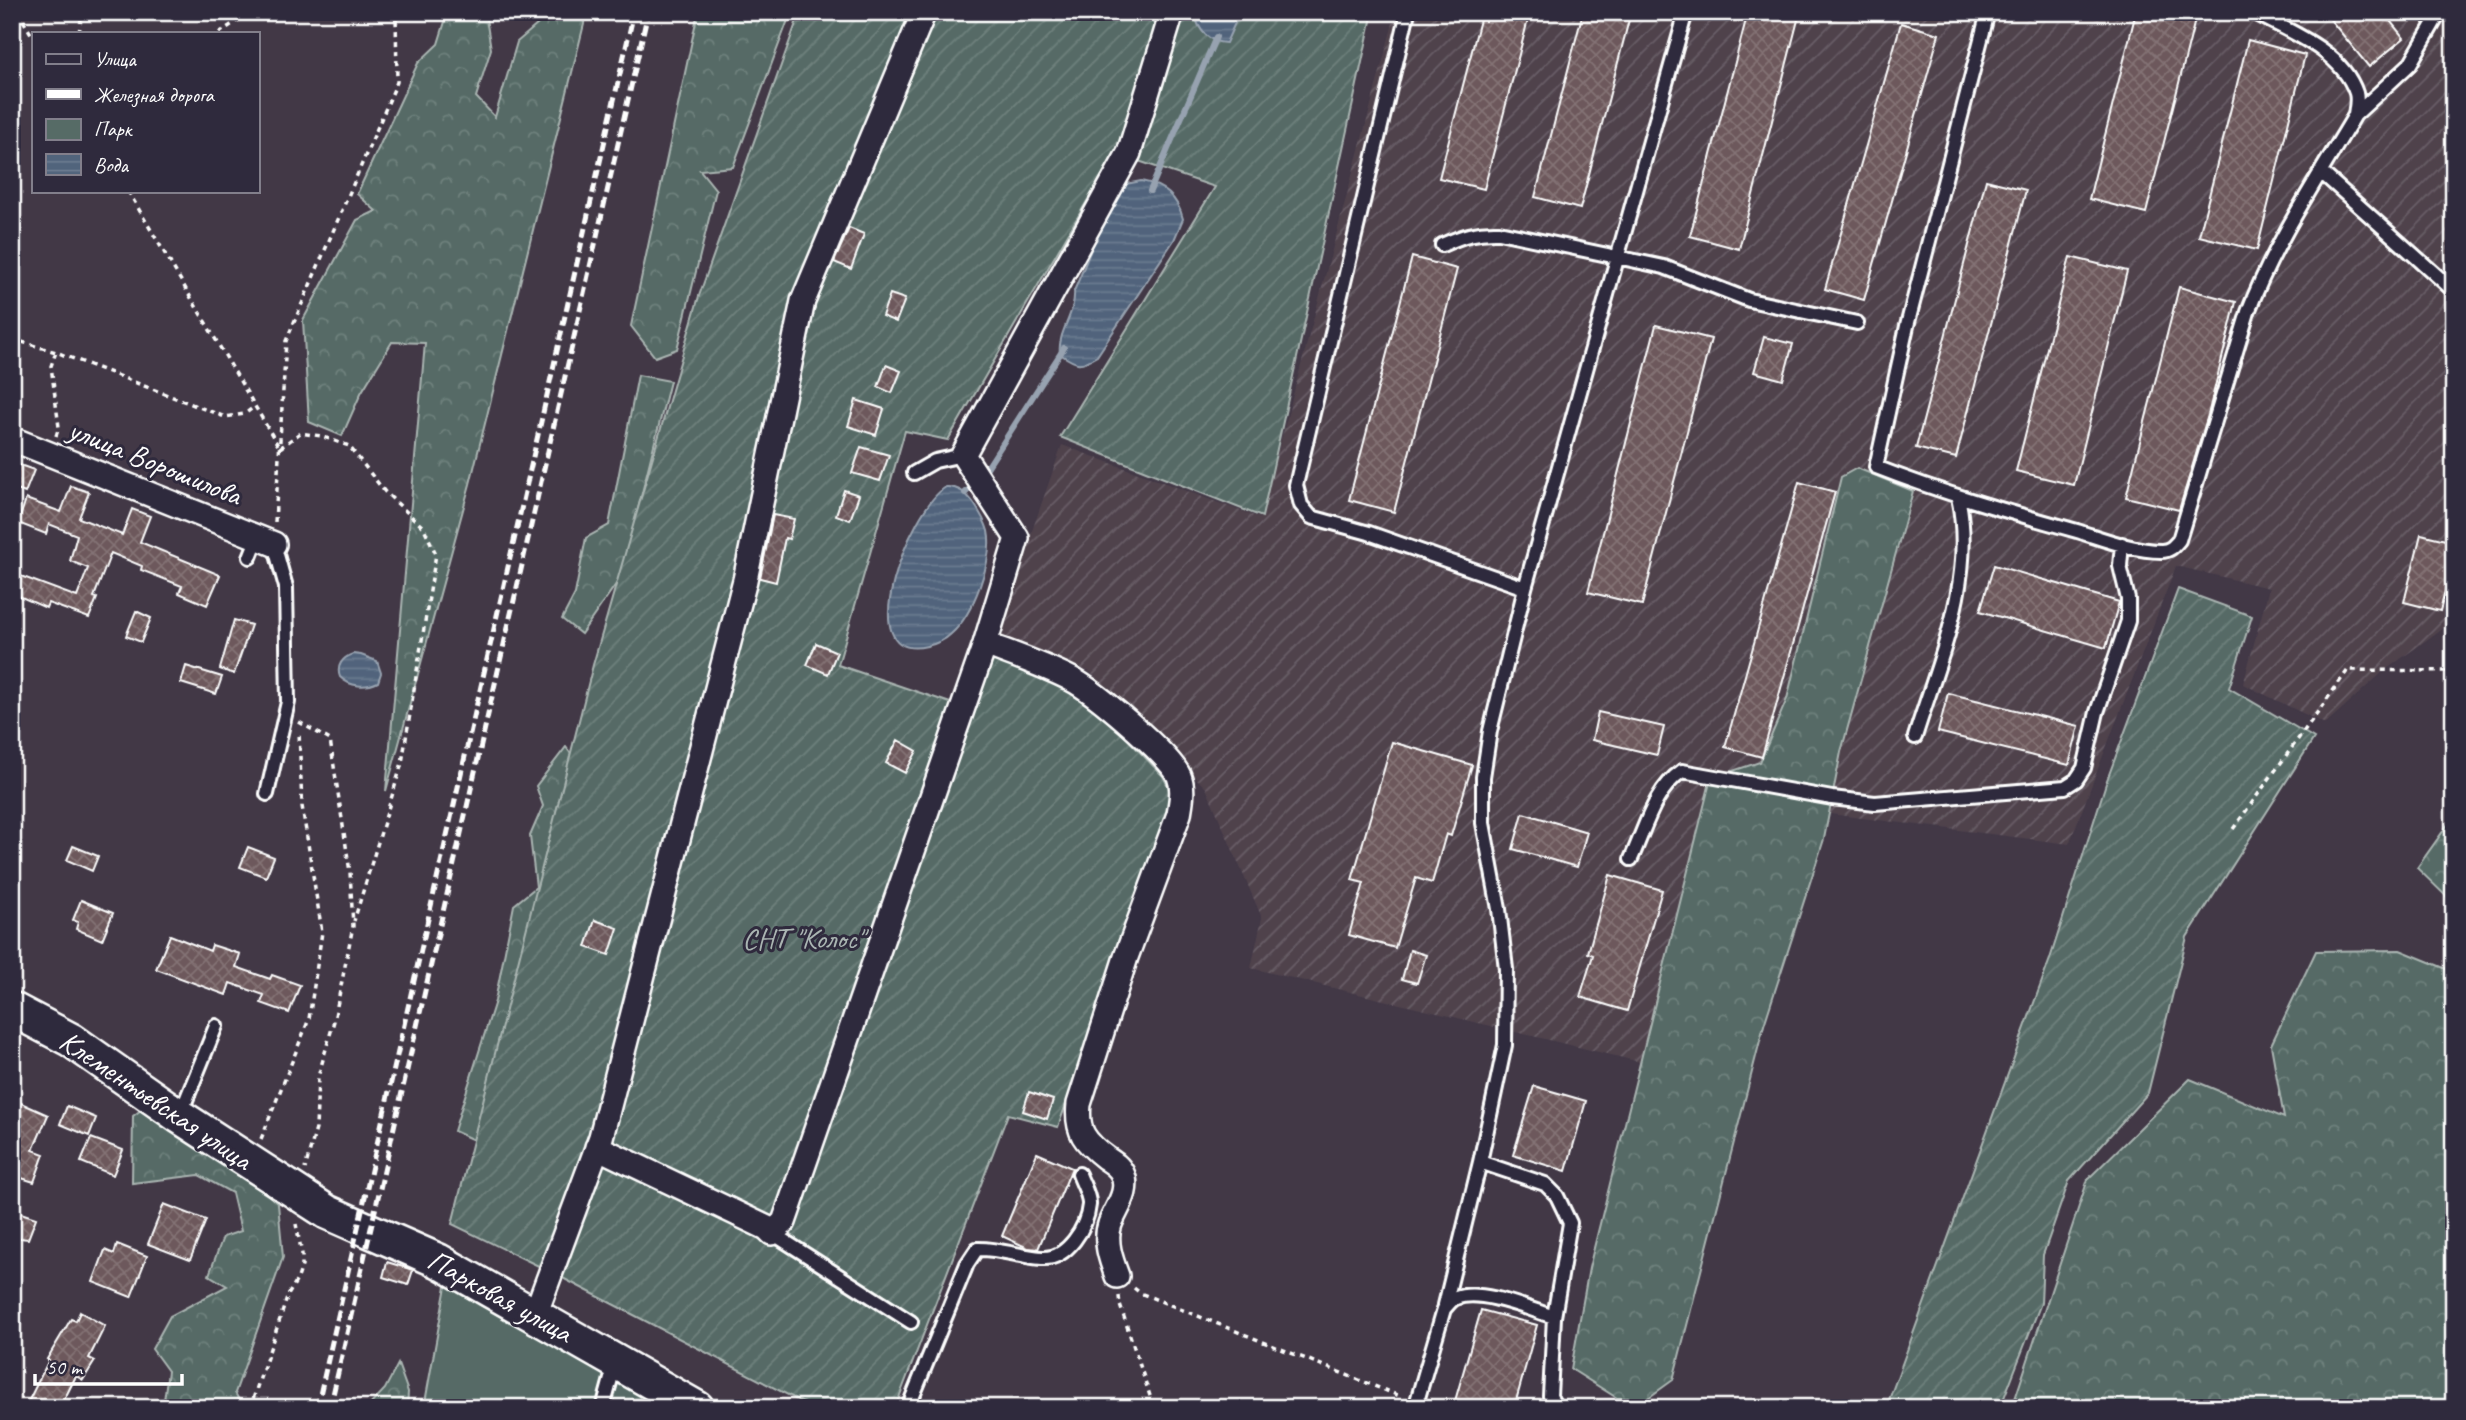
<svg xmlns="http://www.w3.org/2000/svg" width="2466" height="1420" viewBox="0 0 2466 1420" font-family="Caveat,sans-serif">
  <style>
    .industrial { fill: url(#industrial-furrows) }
    .forest { fill: url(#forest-crowns); stroke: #aab5b2; stroke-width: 2 }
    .park { fill: #566b66; stroke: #aab5b2; stroke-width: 2 }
    .garden { fill: url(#garden-furrows); stroke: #aab5b2; stroke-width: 2 }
    .water { fill: url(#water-rules); stroke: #97a2b0; stroke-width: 2 }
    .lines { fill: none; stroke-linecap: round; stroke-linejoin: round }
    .stream { stroke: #97a2b0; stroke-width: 6 }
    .building { fill: url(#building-cross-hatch); stroke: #fff; stroke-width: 2 }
    .lane-casing { stroke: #fff; stroke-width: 18 }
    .street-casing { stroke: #fff; stroke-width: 28 }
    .secondary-casing { stroke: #fff; stroke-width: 38 }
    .path { stroke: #fff; stroke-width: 3.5; stroke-dasharray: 5 5; stroke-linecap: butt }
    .lane { stroke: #2f2a3d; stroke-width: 12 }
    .street { stroke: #2f2a3d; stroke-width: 23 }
    .secondary { stroke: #2f2a3d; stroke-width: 33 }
    .rail { stroke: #fff; stroke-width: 5; stroke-dasharray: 10 5; stroke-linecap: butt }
    .labels { text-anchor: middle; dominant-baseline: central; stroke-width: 6; stroke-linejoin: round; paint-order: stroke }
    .street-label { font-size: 30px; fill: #fff; stroke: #2f2a3d }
    .park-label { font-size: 30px; fill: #aab5b2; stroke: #2f2a3d }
  </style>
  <defs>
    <pattern id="industrial-furrows" width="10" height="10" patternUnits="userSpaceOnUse" patternTransform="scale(1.75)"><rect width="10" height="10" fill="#4f424c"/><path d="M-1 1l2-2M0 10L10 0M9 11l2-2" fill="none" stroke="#695e67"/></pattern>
    <pattern id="forest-crowns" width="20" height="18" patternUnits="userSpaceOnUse" patternTransform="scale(1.75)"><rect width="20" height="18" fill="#566b66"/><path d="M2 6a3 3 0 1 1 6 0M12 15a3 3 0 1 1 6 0" fill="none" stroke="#6f817d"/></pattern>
    <pattern id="garden-furrows" width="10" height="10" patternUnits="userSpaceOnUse" patternTransform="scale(1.75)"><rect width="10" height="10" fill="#566b66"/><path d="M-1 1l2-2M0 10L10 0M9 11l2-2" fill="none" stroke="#6f817d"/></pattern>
    <pattern id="water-rules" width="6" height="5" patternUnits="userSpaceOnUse" patternTransform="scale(1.75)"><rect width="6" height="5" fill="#51647c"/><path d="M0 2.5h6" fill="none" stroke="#6b7b90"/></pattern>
    <pattern id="building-cross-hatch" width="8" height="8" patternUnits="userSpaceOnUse" patternTransform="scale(1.75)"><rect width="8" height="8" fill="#6d595b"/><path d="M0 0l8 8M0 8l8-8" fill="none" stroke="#837274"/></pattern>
  </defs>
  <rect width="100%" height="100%" fill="#423846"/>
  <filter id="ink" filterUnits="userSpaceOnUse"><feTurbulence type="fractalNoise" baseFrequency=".0143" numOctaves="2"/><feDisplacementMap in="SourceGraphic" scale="14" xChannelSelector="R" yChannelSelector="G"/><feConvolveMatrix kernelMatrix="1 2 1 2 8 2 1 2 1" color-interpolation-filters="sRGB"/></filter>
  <g filter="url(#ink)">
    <path class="industrial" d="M1396,12H2454V601L2447,625L2384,671L2325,724L2243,684L2269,588L2176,566L2069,844L1830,814L1705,805L1648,1064L1251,968L1262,918L1206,788L1090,672L996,634L1062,445L1260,518Z"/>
    <path class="forest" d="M448,12H485L491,49L476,97L495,117L517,42L552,12H587L470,484L386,791L425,343L392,342L361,393L342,436L309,422L303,320L357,220L376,211L357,194L418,63L438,44Z
      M698,12H791L733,167L700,170L716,190L677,349L655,357L631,326Z
      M638,375L670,381L621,577L581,634L562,619L575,594L586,538L609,525Z
      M1857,468L1913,491L1841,752L1824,839L1764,1025L1673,1380L1648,1398H1617L1571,1369L1589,1268L1711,778L1760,762L1787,699L1841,477Z
      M566,747L586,775L476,1141L454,1131L495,1001L514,905L536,887L530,836L543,806L536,786Z
      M2454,816V904L2417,868Z
      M2400,950L2454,972V1408H2012L2088,1179L2190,1079L2284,1118L2271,1045L2316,951Z
      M145,1107L237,1166L278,1204L283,1257L235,1393L244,1408H163L168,1371L152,1349L170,1316L227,1286L209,1275L223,1237L241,1231L232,1193L199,1175L132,1183L133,1116Z
      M398,1364L408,1392L407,1408H367L385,1389Z"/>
    <path class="park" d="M446,1286L664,1408H424Z"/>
    <path class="garden" d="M800,12H1373L1262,517L1060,437L1215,187L1115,153L948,440L905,431L838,665L971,710L989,658L1061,684L1087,697L1163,776L1173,796L1058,1127L1008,1114L895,1408H813L551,1272L452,1224L593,665L699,296Z
      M2178,589L2252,616L2229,688L2314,738L2187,937L2148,1093L2069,1181L2043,1255L2041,1303L2000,1408H1886L2050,959L2107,780Z"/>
    <path class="water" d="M1194,12H1240L1226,43C1207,42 1198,30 1194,12Z
      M1141,181C1164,185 1178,198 1183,219L1174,240L1097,356C1079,367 1077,365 1060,354C1057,332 1076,314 1074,291C1090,255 1101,216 1126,184Z
      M946,487C958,486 966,493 973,502C979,511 985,520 988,531C994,559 973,615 951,634C945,640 935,644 927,646C848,665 911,507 946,487Z
      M353,654L361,655L377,661L381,673L378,682C366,688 350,687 340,677C336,666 342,658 353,654Z"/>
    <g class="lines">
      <path class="stream" d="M1150,191L1216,37
        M983,474L1064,348
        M965,493L977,482"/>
    </g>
    <path class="building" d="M1482,12H1530L1484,189L1439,178Z
      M1583,12H1631L1580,209L1535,197Z
      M1748,12H1800L1739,249L1690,236Z
      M2136,12H2197L2146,213L2089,199Z
      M2324,12H2383L2404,38L2369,67Z
      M1901,23L1939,34L1864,300L1825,289Z
      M2248,40L2305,55L2257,250L2199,236Z
      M1986,180L2026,190L1956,458L1916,448Z
      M849,228L864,234L851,269L834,262Z
      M1412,257L1457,269L1394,512L1349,500Z
      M2070,257L2127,271L2074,485L2016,471Z
      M2179,287L2236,302L2208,415L2179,510L2126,497Z
      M890,294L905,299L896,322L882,316Z
      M1656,325L1711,339L1642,605L1588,592Z
      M1764,337L1793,344L1783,380L1754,372Z
      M886,365L901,371L892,393L878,387Z
      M856,400L884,409L876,435L848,426Z
      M861,447L889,455L880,481L852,473Z
      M17,464L34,470L25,493L12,488V478Z
      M1799,482L1835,492L1762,757L1725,747Z
      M71,486L89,492L79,518L122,535L132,509L150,516L140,542L220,575L207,605L179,593L182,586L141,570L142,566L111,553L94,597L97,598L89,618L48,603L46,608L12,593L18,575L77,597L88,568L70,561L77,535L49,524L46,534L18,523L26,499L61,512Z
      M844,490L859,495L850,520L836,515Z
      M773,515L794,519L789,539L785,538L776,582L760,578Z
      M2421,534L2454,542V556L2440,611L2404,602Z
      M1994,565L2119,602L2106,648L1980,611Z
      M136,611L151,618L141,642L126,636Z
      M234,620L251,625L234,674L220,669Z
      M816,643L837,652L828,674L807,665Z
      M186,666L222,677L216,694L181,683Z
      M1948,693L2079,726L2069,765L1938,732Z
      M1598,712L1664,727L1657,755L1592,740Z
      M898,740L917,751L905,773L886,763Z
      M1392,742L1472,765L1451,836L1446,834L1432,883L1416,878L1395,948L1349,935L1364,883L1352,880Z
      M1523,813L1587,832L1577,867L1513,849Z
      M73,846L98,856L92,871L67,860Z
      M248,847L274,857L266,877L240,867Z
      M1610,875L1662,890L1627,1011L1580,997L1593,955L1588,953Z
      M81,900L113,913L102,940L76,929L78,922L73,920Z
      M595,920L618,928L609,955L586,947Z
      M170,935L210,951L212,945L240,954L236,967L270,979L272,975L300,985L289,1013L261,1003L264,995L230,983L226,995L156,969Z
      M1410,950L1426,955L1417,983L1402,979Z
      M1534,1086L1586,1101L1566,1171L1513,1155Z
      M1029,1092L1053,1100L1047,1119L1023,1111Z
      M12,1099L48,1115L33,1150L44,1154L34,1182L12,1175Z
      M67,1106L96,1118L89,1136L60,1124Z
      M91,1138L123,1150L113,1175L81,1162Z
      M1037,1153L1072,1168L1038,1249L1028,1248L1002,1236Z
      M164,1204L206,1220L190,1260L148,1244Z
      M12,1210L36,1218L28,1239L12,1237Z
      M117,1244L147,1256L131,1297L93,1282L105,1250L114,1254Z
      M387,1262L413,1270L408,1285L383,1277Z
      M1481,1310L1537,1325L1514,1408H1453Z
      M80,1312L105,1326L89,1358L95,1361L83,1380L76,1376L60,1408H25L49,1360L47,1359L71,1319L76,1321Z"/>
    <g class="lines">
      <g class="lane-casing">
        <path id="lane" d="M1408,12L1296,485L1301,505L1311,517L1369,533L1525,588
          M1988,12L1907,326L1876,467C1942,493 2009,512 2077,531C2103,539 2134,551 2161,551C2170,551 2174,546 2179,540L2248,312C2275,242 2317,179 2355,115C2356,108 2358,100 2356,93C2342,51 2289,31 2253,12
          M2355,115L2410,64L2440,12
          M2321,172L2454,291
          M1442,245C1462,236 1477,231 1499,232L1664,267L1749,300L1857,323
          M914,473L935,461L963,455
          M250,557L258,537
          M1915,737C1939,660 1976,578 1958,497
          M267,794L288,702L286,587L274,544
          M1631,859C1645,829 1654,790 1682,771L1832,798L1875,803L2065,787L2076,780L2084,768L2097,712L2128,621V599L2120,566L2122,544
          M180,1115L216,1026
          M772,1233L911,1322
          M1445,1305L1480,1162
          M603,1408L615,1364
          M908,1408L967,1264L977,1249C999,1248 1020,1257 1042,1258C1067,1260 1087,1227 1089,1205C1090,1196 1082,1183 1079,1174
          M1415,1408L1444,1309C1448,1305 1451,1300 1456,1298C1480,1288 1529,1309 1554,1317
          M1556,1408L1550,1396L1554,1317L1570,1223L1557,1196L1545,1184L1480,1162L1505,1045L1506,969L1499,909L1483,823V777L1490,731L1525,588L1686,12"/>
      </g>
      <g class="street-casing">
        <path id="street" d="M12,439L274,544
          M985,644C1014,655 1044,665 1071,679C1093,690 1170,755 1179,776C1184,789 1181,801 1179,814L1126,957L1079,1104C1076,1132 1085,1142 1106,1158C1112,1162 1119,1166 1122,1173C1131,1191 1116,1208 1110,1224C1104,1241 1111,1260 1117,1276
          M597,1147L767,1228L772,1233L784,1222L985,644L1017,538L963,455L1129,153L1170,19V12
          M535,1315L601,1137L745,580L803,301L924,12"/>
      </g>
      <g class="secondary-casing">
        <path id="secondary" d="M12,1009L71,1040L179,1116L327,1212L439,1261L697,1408"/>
      </g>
      <path class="path" d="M18,12L33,37
        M79,33L82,12
        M219,33L251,12
        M128,191L279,447
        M12,339L56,352L225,417L245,414L255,406
        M56,436L59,427L51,366L56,352
        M280,448L300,433L321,436L349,446L385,492L424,528L436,554L402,763L354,921
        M275,522L286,341L397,82L396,12
        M299,722L330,740L350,872L353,926L334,1021L318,1077L316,1129L305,1169
        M2233,829L2348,670L2454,671
        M261,1139L309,1019L322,932L302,806L299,731
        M1134,1288L1140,1293L1402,1397
        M1119,1296L1120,1305L1154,1408
        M250,1408L288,1295L298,1278L302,1266V1254L296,1224"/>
      <use href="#lane" class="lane"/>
      <use href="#street" class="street"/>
      <use href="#secondary" class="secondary"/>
      <path class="rail" d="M317,1408L634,12
        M330,1408L648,12"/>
    </g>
  </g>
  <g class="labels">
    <g class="street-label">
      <text transform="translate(155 462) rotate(22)">улица Ворошилова</text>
      <text transform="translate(156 1100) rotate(34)">Клементьевская улица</text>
      <text transform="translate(500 1296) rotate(29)">Парковая улица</text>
    </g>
    <g class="park-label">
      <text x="803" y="938">СНТ "Колос"</text>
    </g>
  </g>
  <rect width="2466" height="1420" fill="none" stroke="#2f2a3d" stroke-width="42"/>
  <rect x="21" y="21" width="2424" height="1378" fill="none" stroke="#fff" stroke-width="2.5" filter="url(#ink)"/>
  <rect x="32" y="32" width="228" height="161" fill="#2f2a3d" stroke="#827f8b" stroke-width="2"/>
  <rect x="46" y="54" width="35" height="10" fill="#2f2a3d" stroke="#827f8b" stroke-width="2"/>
  <text x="94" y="66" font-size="21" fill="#ffffff">Улица</text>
  <rect x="46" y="89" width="35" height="10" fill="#ffffff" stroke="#827f8b" stroke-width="2"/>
  <text x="94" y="102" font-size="21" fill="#ffffff">Железная дорога</text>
  <rect x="46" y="119" width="35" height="21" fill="#566b66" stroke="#827f8b" stroke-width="2"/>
  <text x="94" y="136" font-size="21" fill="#ffffff">Парк</text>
  <rect x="46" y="154" width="35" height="21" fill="url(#water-rules)" stroke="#827f8b" stroke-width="2"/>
  <text x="94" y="172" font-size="21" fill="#ffffff">Вода</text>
  <path d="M35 1374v10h147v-10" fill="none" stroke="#ffffff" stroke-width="3.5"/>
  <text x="46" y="1374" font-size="21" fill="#ffffff" stroke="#2f2a3d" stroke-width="5" paint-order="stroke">50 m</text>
</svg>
